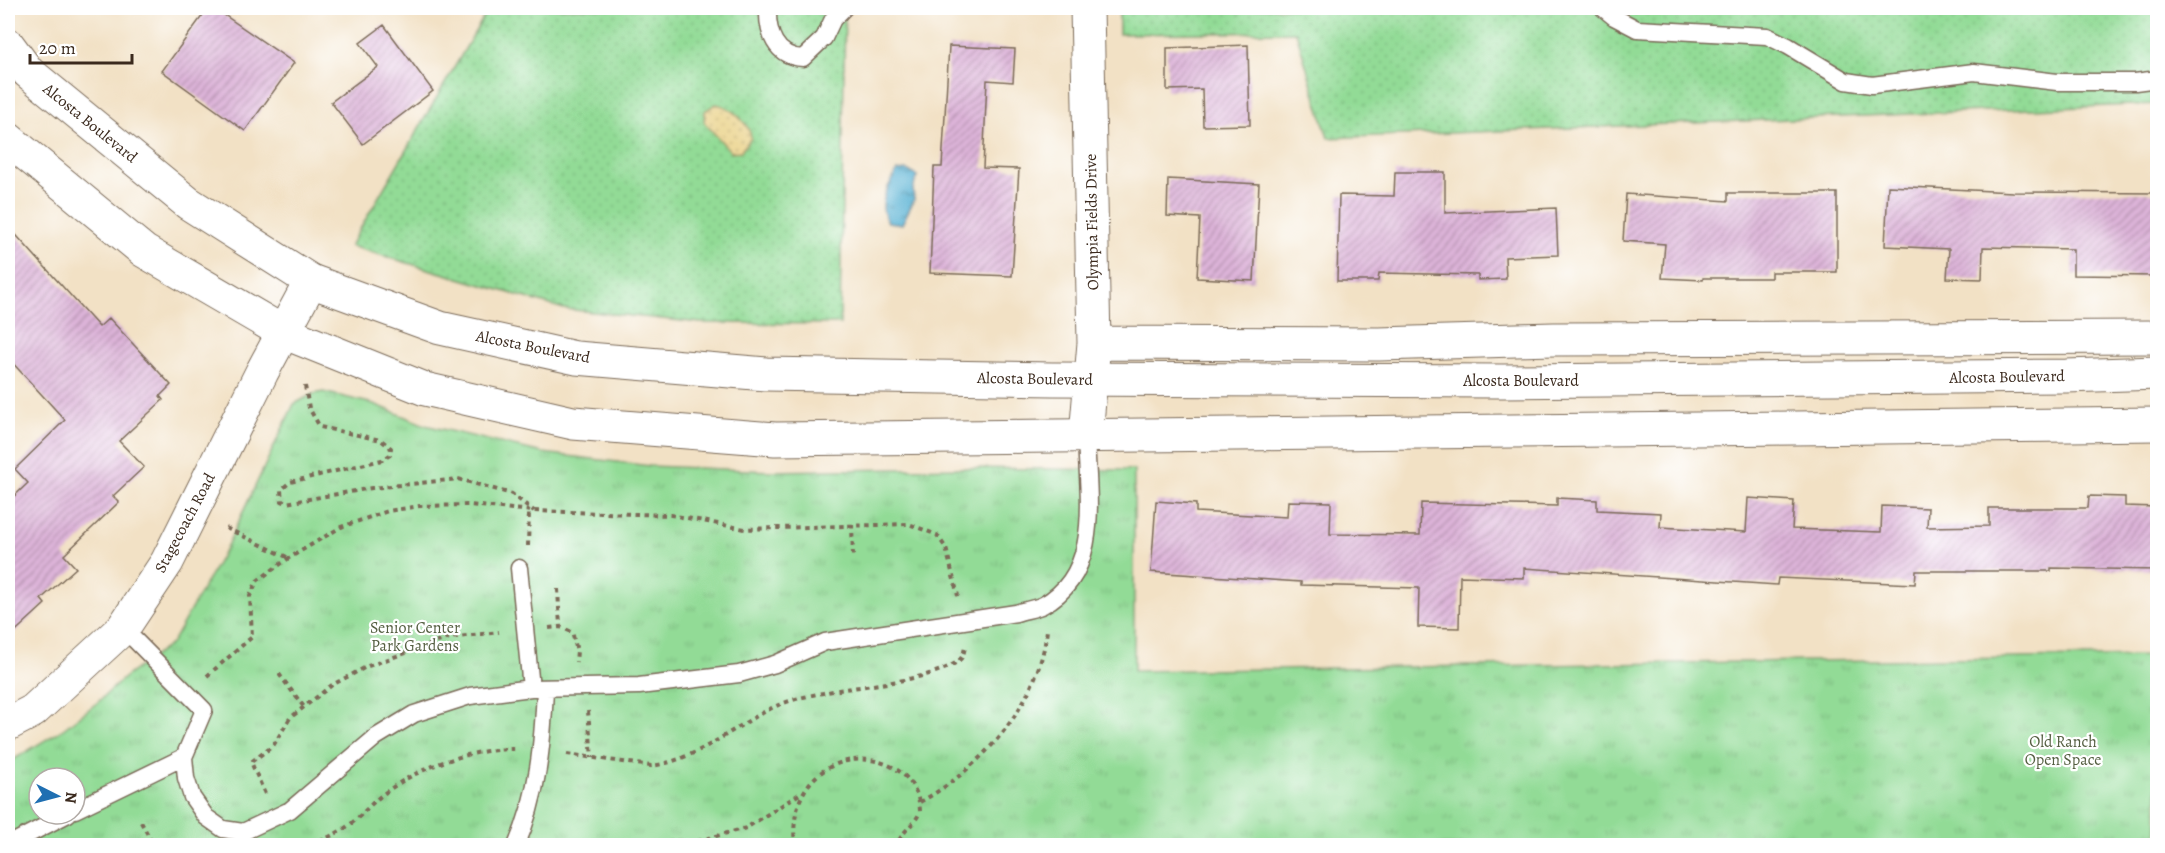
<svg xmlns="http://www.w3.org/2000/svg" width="2165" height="853" viewBox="0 0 2165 853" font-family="Alegreya,serif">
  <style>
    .grass { fill: url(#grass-dots); stroke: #66825a; stroke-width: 1.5 }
    .sand { fill: url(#sand-dots); stroke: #94825e; stroke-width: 1.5 }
    .park { fill: url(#park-tufts); stroke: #66825a; stroke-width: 1.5; fill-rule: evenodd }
    .water { fill: url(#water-ripples); stroke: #486e78; stroke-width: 1.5 }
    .building { fill: url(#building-hatch) }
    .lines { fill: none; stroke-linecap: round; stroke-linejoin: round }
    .service-casing { stroke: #7b6a58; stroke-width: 19 }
    .minor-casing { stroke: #7b6a58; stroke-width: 35 }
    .secondary-casing { stroke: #7b6a58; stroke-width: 35 }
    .path { stroke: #7b6a58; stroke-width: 4; stroke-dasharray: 4.5 4.5; stroke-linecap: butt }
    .service { stroke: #fff; stroke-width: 16 }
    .minor { stroke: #fff; stroke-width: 33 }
    .secondary { stroke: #fff; stroke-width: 33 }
    .labels { text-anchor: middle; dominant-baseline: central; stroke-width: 4.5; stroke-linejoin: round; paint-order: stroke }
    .street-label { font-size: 16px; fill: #3b2a1e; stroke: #fff }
    .park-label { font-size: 16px; fill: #555f42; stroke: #fff }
  </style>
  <defs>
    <pattern id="grass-dots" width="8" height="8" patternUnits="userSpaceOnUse" patternTransform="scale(1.5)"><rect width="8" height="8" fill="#92db96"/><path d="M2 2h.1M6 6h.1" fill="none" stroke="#7fbc81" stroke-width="1.8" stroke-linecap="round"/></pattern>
    <pattern id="sand-dots" width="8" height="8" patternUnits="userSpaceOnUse" patternTransform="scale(1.5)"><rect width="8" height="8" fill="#eeda9e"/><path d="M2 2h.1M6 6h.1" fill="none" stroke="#cdbb88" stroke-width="1.8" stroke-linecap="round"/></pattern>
    <pattern id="park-tufts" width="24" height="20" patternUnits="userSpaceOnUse" patternTransform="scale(1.5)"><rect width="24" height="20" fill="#92db96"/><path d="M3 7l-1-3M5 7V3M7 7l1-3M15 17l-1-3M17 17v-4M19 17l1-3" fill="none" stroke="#7fbc81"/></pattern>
    <pattern id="water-ripples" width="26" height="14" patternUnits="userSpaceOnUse" patternTransform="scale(1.5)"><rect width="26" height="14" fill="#56b1d3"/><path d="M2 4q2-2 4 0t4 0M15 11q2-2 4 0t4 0" fill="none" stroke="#4890ab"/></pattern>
    <pattern id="building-hatch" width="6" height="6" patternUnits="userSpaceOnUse" patternTransform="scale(1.5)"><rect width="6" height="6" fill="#ddb4d9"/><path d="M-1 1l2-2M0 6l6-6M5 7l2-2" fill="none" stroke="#b493af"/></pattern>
  </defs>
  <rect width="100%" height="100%" fill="#fff"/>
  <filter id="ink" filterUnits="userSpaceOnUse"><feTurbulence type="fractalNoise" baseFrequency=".0167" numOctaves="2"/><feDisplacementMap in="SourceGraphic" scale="12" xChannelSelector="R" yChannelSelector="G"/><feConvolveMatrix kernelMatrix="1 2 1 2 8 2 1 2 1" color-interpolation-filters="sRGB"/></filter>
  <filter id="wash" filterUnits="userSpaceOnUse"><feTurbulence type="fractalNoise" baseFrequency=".008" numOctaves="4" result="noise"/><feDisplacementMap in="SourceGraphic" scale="24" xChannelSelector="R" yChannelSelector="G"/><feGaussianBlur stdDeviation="1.35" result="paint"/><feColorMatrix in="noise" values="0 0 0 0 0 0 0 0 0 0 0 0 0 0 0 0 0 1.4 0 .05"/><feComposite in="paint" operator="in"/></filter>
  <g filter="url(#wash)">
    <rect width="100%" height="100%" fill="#f2e1c5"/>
    <path class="grass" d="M489,8H845L840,324L701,323L564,309L350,246Z
      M1119,8H2157V104L1328,138L1296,32L1119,34Z"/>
    <path class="sand" d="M716,104C730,106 750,124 751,138L741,151L731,152L704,122L705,111Z"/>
    <path class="park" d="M323,392L374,404L425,425L543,453L650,466L771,471L964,468L1134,470V671L2157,656V845L8,846V763L62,730L98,702L125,677L171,644L226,548L294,404L313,394ZM39,778H75V814H39Z"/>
    <path class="water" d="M907,170L917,176L913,189L914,200L902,224L888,222C876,206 888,186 897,171Z"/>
    <g id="blocks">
      <path class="building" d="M208,8H214L294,63L245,131L162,71Z
        M384,25L433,91L363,144L331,102L378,67L360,43Z
        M1248,45L1250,125L1203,126L1202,89L1167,90V48Z
        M949,46L1015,49L1013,82L987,80L983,168L1019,169L1012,276L930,273L934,167H942Z
        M1395,172H1445V213L1556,208L1558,255L1505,257L1506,279L1478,280V275L1379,273L1378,281H1337L1339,195L1394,196Z
        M1168,179L1259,184L1254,281L1197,278L1200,218L1167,216Z
        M1888,186L2013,192L2157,193V276L2073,275V249L1983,247L1982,279L1947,278L1949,249L1885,246Z
        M1728,193H1837V272H1771V278H1703V280L1662,278L1665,244L1623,241L1626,194L1728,201Z
        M8,226L99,327L109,318L171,385L160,396L163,400L119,441L144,467L113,496L119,502L64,555L76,568L41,599L45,604L8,638V502L28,483L15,469L65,420L8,358Z
        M2089,496L2125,497V506L2157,507V570L2051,568V571H1916L1915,584L1778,578L1777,585L1524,568V578L1460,576L1459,628L1418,627L1419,588L1301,585V582L1151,572L1156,501L1196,504V512L1287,517L1288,501L1331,502L1330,534L1420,535L1421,503L1557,506V498L1597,500V510L1661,513L1660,527L1746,532L1748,498L1794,501L1792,529L1881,532L1882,506L1928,508L1927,527L1989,526V508H2088Z"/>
    </g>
  </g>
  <g filter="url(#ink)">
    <use href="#blocks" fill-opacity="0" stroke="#7b6a58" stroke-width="1.5"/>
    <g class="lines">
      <g class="service-casing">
        <path id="service" d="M768,8C767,32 775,57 803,58L824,38L833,19L844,8
          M1603,8L1614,17L1637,29L1767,36L1788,46L1846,81L1872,85L1974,72L2057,82H2135L2158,79
          M519,568L531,688
          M123,628L204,710L184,757L186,778L192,797L206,817L223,829L243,832L290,810L376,737L414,714L470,696L531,688L639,686L739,674L775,664L825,642L1016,613C1024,610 1035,609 1043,605C1104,572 1087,492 1086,435
          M75,810L184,757
          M8,845L68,814
          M516,846C538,797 543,741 545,688"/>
      </g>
      <g class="minor-casing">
        <path id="minor" d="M1094,343L1379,344L1554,339L2158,337
          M1086,435L1094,343L1087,8
          M8,724L33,711L123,628L167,562L262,372L311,281"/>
      </g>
      <g class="secondary-casing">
        <path id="secondary" d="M8,45L28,72L188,203L311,281L440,328L576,358L766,374L1052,379L1503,381L2066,376L2158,373
          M8,139L144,251L283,332L425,389L573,423L775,439L2158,424"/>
      </g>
      <path class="path" d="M305,386L309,408L320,427L381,440L391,448L390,455L382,460L290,482L281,490L282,501L286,503L372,488L458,479L512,494L534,511
        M852,524L853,557
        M226,528L289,558
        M528,546L529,511
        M558,589L560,627
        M549,628L560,627L572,632L577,651L576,662
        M279,674L304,707
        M207,676L252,637L250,596L257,581L289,558L341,527L388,511L420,506L469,505L534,511L671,515L745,529L909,524L937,535L946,548L958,596
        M588,711L592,758
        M567,754L651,766C697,760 730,729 770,709C785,701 806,696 823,693C859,685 927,682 957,662C963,658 964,653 965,646
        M265,794L251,762L273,746L290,718L332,685L368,666L449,638L499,632
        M920,802C982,768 1039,704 1047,630
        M141,822L154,846
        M698,841L746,828L801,793
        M312,846C325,838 340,833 352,823C364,813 373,801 386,792C421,766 471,749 515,749
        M641,846C663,839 689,839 711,846
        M795,846C783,736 919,738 920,812C914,826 901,831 897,846"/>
      <use href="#service" class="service"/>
      <use href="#minor" class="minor"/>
      <use href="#secondary" class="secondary"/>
    </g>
  </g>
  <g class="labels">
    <g class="street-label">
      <text transform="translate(90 123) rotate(39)">Alcosta Boulevard</text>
      <text transform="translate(1092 222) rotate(-91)">Olympia Fields Drive</text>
      <text transform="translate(533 347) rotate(11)">Alcosta Boulevard</text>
      <text transform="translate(2007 377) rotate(-1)">Alcosta Boulevard</text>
      <text transform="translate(1035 379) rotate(1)">Alcosta Boulevard</text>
      <text x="1521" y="381">Alcosta Boulevard</text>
      <text transform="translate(185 523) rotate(-62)">Stagecoach Road</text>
    </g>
    <g class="park-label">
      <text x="415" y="628">Senior Center<tspan x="415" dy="18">Park Gardens</tspan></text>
      <text x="2063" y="742">Old Ranch<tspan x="2063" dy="18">Open Space</tspan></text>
    </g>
  </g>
  <rect width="2165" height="853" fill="none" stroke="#fff" stroke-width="30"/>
  <g transform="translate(57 796) rotate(96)"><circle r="28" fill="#ffffff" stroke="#b1aaa5" stroke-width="1.5"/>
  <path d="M0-4.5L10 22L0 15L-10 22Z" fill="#1f6fb2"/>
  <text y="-9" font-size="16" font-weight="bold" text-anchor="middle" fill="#3b2a1e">N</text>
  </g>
  <path d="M30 54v9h102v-9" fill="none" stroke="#3b2a1e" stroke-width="3"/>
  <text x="39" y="54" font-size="18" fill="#3b2a1e" stroke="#ffffff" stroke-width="4.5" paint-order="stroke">20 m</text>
</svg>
